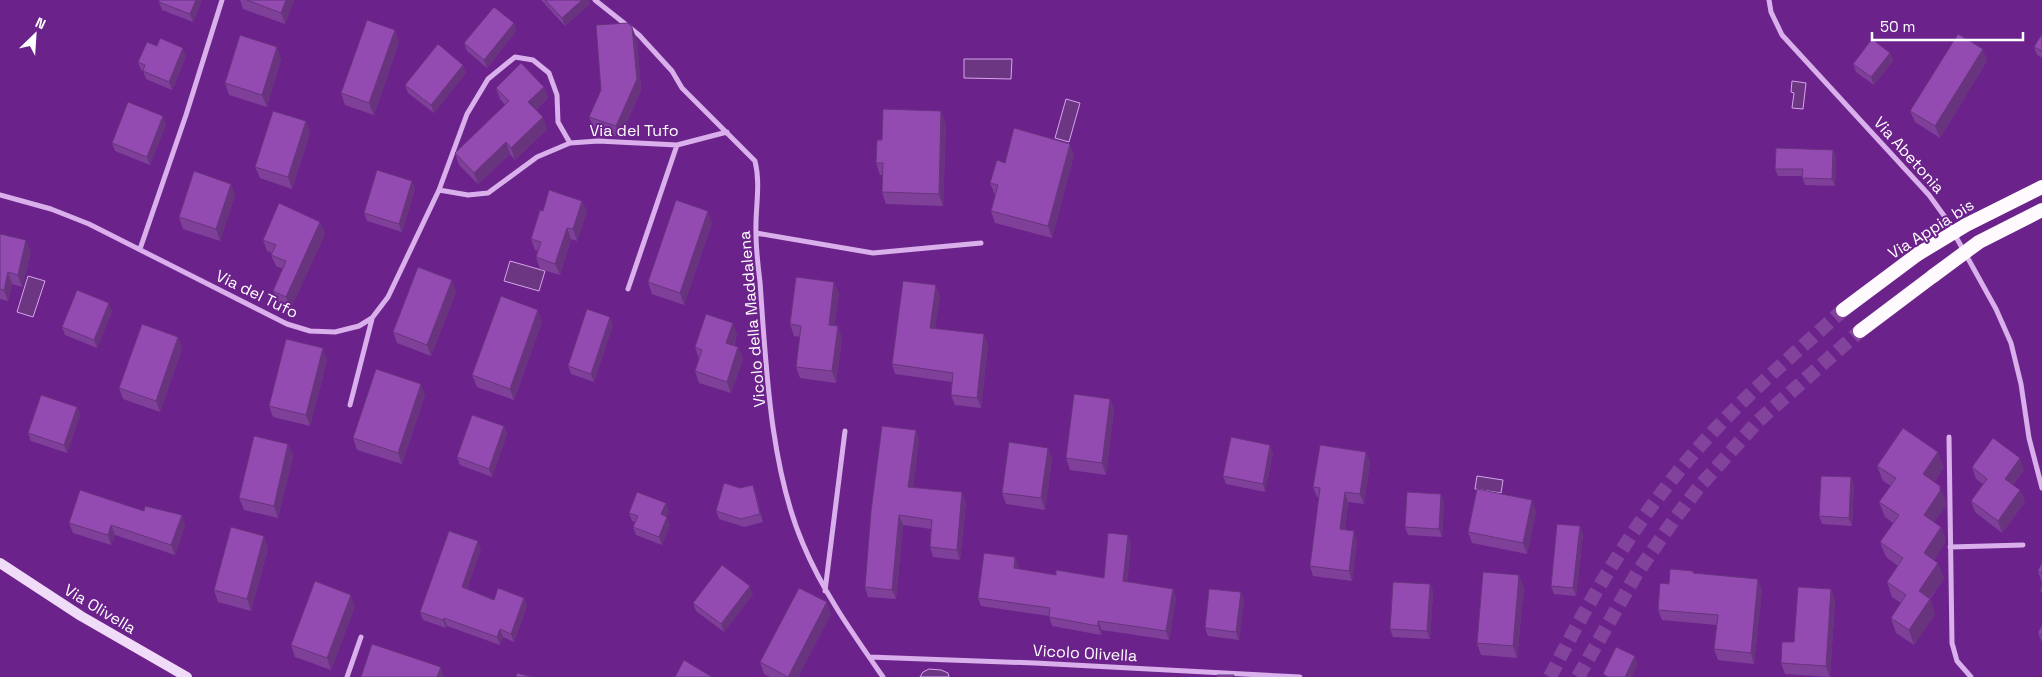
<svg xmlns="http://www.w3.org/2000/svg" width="2042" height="677" viewBox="0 0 2042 677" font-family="'Space Grotesk',sans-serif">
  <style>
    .water { fill: #6d3683; stroke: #d5a4ec }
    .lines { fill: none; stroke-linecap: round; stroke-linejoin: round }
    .trunk-tunnel { stroke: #82439c; stroke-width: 14; stroke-dasharray: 14 7; stroke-linecap: butt }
    .minor { stroke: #d9b0eb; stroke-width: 5 }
    .secondary { stroke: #f0dbf8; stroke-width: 10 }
    .trunk { stroke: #fefafe; stroke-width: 14 }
    .trunk-bridge { stroke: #fefafe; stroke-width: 14 }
    .wall { fill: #7e4099 }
    .shaded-wall { fill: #67347d }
    .building { fill: #934bb2; stroke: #67347d }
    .labels { text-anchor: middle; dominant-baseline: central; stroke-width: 4; stroke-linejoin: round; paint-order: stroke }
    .street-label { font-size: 16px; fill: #fff; stroke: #6c228b }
  </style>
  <rect width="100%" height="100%" fill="#6c228b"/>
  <path class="water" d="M964,59H1012L1011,79L964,78Z
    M1792,81L1806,83L1803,109L1792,108L1794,93L1791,92Z
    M1066,99L1080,103L1069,142L1055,138Z
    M510,261L545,271L539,291L504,281Z
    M28,276L45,281L33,317L17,312Z
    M1477,476L1503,480L1501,493L1475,489Z
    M929,669L941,670L948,673L949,677H920L923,672Z"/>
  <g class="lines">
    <path class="trunk-tunnel" d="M1550,677C1590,598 1635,521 1693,454C1738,401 1792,356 1843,310
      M1578,677L1637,573L1673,521L1699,487L1758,421L1860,331"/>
    <path class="minor" d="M595,0L639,35L672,71L682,88L755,161C761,185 755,209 756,233C756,249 758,266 760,282C766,365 770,467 803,544C823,592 853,634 883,677
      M1769,0L1771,12L1782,35L1929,195L1945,217L1996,309L2011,343L2021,384L2029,438L2042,488
      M439,190L468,195L488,193L537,157L570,143L598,141L677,145L727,132
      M0,195L51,209L89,224L287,324L310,331L335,332L359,326L372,318L388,297L439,190L467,114L488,79L515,57L533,60L549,73L557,95L558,122L570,143
      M756,233L873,253L981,243
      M140,249L186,115L222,0
      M628,289L677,145
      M350,405L372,319
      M1949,437L1952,643L1957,661L1971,677
      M1950,547L2023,545
      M825,591L845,431
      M869,657L1035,663L1300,677
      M347,677L361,637"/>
    <path class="secondary" d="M0,563L81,616L187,677"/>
    <path class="trunk" d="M1843,310L1918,254
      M1860,331L1933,276"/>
    <path class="trunk-bridge" d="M1918,254L1966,225L2042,187
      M1933,276L1979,242L2042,210"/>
  </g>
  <path class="wall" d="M202,0L193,22L162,10L159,2Z
    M240,0H294L285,24L243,9Z
    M541,0H588L590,4L565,26Z
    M514,23L516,31L487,68L467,51L464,43Z
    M2042,34V58L2037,55L2034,47Z
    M637,39L641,90L620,138L594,128L589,117Z
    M399,42L374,115L345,105L341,93Z
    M157,46L186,56L172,90L146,79L143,71L141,70L138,62Z
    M1890,53L1893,61L1874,85L1856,72L1853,64Z
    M281,59L267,107L229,95L225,83Z
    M1987,61L1940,138L1915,122L1910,111Z
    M463,65L466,73L434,113L408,93L405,85Z
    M544,87L548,98L536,110L547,129L515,160L510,154L478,184L459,165L455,153L505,105L500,99L496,88Z
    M306,121L310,133L292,189L260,178L255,167Z
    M946,123L943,206L886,204L882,192V175H880L876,163L882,140Z
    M166,124L150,165L115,151L112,143Z
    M1833,150L1836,157L1835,186L1805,185L1802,176H1778L1775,169Z
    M1074,155L1052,238L995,223L991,211L996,195H995L990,183Z
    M412,181L415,189L402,232L367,221L364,213Z
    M231,184L235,195L220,241L183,229L179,217Z
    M582,201L587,212L577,241L571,239L560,275L540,269L536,257L538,251L535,250L531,239L543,211Z
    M320,222L325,234L291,308L278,303L273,291L283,269L276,266L271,255L272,253L267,251L263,240Z
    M712,223L684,305L652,294L648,282Z
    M0,234L31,252L22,287L12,284L8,301L0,299Z
    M834,282L839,294L834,326L842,338L836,383L800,378L796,367L800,337L794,336L790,324Z
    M456,292L431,356L397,343L393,332Z
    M940,296L935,329L988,344L981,408L955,405L951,395L952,382L895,374L892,364Z
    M112,311L97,348L65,335L62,327Z
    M542,322L514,400L477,387L472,375Z
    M613,325L594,382L571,374L568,366Z
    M737,334L734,346L738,347L743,359L731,393L699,383L695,371L699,359L695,347Z
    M178,337L182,349L160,412L123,399L119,388Z
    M327,360L310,426L273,417L269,406Z
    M425,395L402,464L357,450L353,438Z
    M1110,399L1114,410L1106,475L1070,470L1066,458Z
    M77,407L80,415L67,453L31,441L28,433Z
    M504,426L507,434L492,477L460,465L457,457Z
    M916,430L919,440L913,488L966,502L960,560L933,557L930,547L931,529L903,525L896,599L868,597L865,587Z
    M288,444L293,456L278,518L244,510L239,498Z
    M1048,448L1052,459L1045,510L1006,504L1002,493Z
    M1366,452L1370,462L1364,504L1348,502L1345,530L1357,541L1352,581L1313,576L1310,566L1319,497H1317L1313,487Z
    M1273,453L1265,492L1226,484L1223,476Z
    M1877,466L1944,467L1934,482L1946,501V506L1934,522L1941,527L1946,541L1934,560L1944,578L1930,599L1935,614L1914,645L1896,633L1891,618L1901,603L1892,597L1887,582L1898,566L1886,557L1880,542L1893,523L1885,517L1879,502L1891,486L1883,481Z
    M1972,467L2024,470L2013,485L2020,490L2025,502L2002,533L1975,512L1971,501L1983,484L1976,479Z
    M1851,477L1854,485L1852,526L1822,524L1819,516Z
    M756,493L763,522L744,527L719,519L716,511Z
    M1532,500L1536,512L1527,554L1472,543L1468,532Z
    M1444,502L1442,537L1408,535L1405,527Z
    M666,503L669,511L666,517L670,525L662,545L636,535L633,527L635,522L632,521L629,513Z
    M69,523L185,525L175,555L115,535L111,545L73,533Z
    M1580,526L1583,534L1576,596L1554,594L1551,586Z
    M1128,535L1131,544L1127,582L1173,589L1176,598L1169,640L1102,630L1101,635L1052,626L1049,616L981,606L978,598L1019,566L1018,569L1056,575L1104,578Z
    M268,548L251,611L218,602L214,590Z
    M481,549L467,589L494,600L524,598L527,606L514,642L503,637L500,645L447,626L446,628L423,620L420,612Z
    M2042,562V583L2038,571Z
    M1693,571L1694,573L1762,590L1754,664L1718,660L1714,649L1717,625L1662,620L1658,610L1669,584Z
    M1430,584L1433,592L1430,639L1393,637L1390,629Z
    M1524,587L1517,658L1481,655L1477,643Z
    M1831,589L1835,600L1830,677L1785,674L1781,663Z
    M753,594L724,632L696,611L693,603Z
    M1244,600L1239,640L1208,636L1205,628Z
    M355,606L331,670L295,657L291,645Z
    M831,614L798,677H770L764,674L760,662Z
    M2042,625V643L2038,633Z"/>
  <path class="shaded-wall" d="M196,0H202L193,22L190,14Z
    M286,0H294L285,24L281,13Z
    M582,0H588L590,4L565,26L562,18Z
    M514,23L516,31L487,68L484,60Z
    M632,27L637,39L641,90L620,138L616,126Z
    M395,30L399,42L374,115L369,103Z
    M277,47L281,59L267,107L262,95Z
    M183,48L186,56L172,90L169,82Z
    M1983,49L1987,61L1940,138L1935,126Z
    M1890,53L1893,61L1874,85L1871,77Z
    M463,65L466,73L434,113L431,105Z
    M544,87L548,98L532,114L528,102Z
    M941,111L946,123L943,206L939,194Z
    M163,116L166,124L150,165L147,157Z
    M543,117L547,129L515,160L511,148Z
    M306,121L310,133L292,189L288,177Z
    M506,142L510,154L478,184L474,173Z
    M1070,144L1074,155L1052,238L1048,226Z
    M1833,150L1836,157L1835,186L1832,179Z
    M412,181L415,189L402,232L399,224Z
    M231,184L235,195L220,241L216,229Z
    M582,201L587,212L577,241L573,229Z
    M708,211L712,223L684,305L680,293Z
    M320,222L325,234L291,308L286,297Z
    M567,228L571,239L560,275L555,264Z
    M26,240L31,252L22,287L18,275Z
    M8,272L12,284L8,301L4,290Z
    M452,280L456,292L431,356L427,345Z
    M834,282L839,294L833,337L829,325Z
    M936,285L940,296L934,338L930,328Z
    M109,303L112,311L97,348L94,340Z
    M538,310L542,322L514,400L510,389Z
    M610,317L613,325L594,382L591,374Z
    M733,323L737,334L730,355L726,343Z
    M838,326L842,338L836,383L832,371Z
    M984,334L988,344L981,408L977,398Z
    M178,337L182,349L160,412L156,401Z
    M738,347L743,359L731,393L727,382Z
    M323,348L327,360L310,426L306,415Z
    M421,384L425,395L402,464L398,453Z
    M1110,399L1114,410L1106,475L1102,463Z
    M77,407L80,415L67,453L64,445Z
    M504,426L507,434L492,477L489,469Z
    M916,430L919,440L912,497L908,487Z
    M288,444L293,456L278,518L274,506Z
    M1270,445L1273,453L1265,492L1263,484Z
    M1048,448L1052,459L1045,510L1041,498Z
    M1366,452L1370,462L1364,504L1360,494Z
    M1938,452L1944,467L1929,489L1923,474Z
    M2020,458L2024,470L2009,490L2005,479Z
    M1851,477L1854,485L1852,526L1849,518Z
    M753,485L756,493L763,522L760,514Z
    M1940,486L1946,501V506L1929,530L1924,515Z
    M2020,490L2025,502L2002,533L1998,521Z
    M962,492L966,502L960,560L957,550Z
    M1345,492L1348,502L1344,539L1340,529Z
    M1441,494L1444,502L1442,537L1439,529Z
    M1532,500L1536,512L1527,554L1523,543Z
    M666,503L669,511L664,522L661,514Z
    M182,515L185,525L175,555L171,545Z
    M899,515L903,525L896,599L892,590Z
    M667,517L670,525L662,545L659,537Z
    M111,525L115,535L111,545L108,535Z
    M1580,526L1583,534L1576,596L1573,588Z
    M1941,527L1946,541L1930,568L1924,553Z
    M1354,531L1357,541L1352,581L1349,571Z
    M1128,535L1131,544L1126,590L1123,581Z
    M264,536L268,548L251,611L247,599Z
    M478,541L481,549L465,595L462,587Z
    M1015,557L1019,566L1017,577L1014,568Z
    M1938,563L1944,578L1924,606L1919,591Z
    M1519,575L1524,587L1517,658L1513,646Z
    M1758,579L1762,590L1754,664L1751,653Z
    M1430,584L1433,592L1430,639L1427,631Z
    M750,586L753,594L724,632L721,624Z
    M1173,589L1176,598L1169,640L1166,631Z
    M1831,589L1835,600L1830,677L1826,666Z
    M1241,592L1244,600L1239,640L1236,632Z
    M351,595L355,606L331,670L327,658Z
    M524,598L527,606L514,642L511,634Z
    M1930,599L1935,614L1914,645L1909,630Z
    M827,602L831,614L798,677H788Z
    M444,618L447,626L446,628L443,620Z
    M1098,621L1102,630L1101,635L1098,626Z
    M500,629L503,637L500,645L497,637Z
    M1635,656L1638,664L1632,677H1625Z
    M441,667L444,677H437Z"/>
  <path class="building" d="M159,0H196L190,14L159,2Z
    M247,0H286L281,13Z
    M545,0H582L562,18Z
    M494,7L514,23L484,60L464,43Z
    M367,20L395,30L369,103L341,93Z
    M628,23L632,27L637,79L616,126L589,117L601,90L596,25Z
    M1958,34L1983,49L1935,126L1910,111Z
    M2042,34V51L2034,47Z
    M240,35L277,47L262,95L225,83Z
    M160,38L183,48L169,82L143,71L145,65L138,62L147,42L157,46Z
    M1872,39L1890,53L1871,77L1853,64Z
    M438,44L463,65L431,105L405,85Z
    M521,63L544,87L528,102L543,117L511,148L506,142L474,173L455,153L509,101L496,88Z
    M128,102L163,116L147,157L112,143Z
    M883,109L941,111L939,194L882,192L883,163H876L877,140H882Z
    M273,111L306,121L288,177L255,167Z
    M1014,128L1070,144L1048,226L991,211L998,185L990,183L997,160L1005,163Z
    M1776,148L1833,150L1832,179L1802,178L1803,169H1775Z
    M377,170L412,181L399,224L364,213Z
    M194,171L231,184L216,229L179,217Z
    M549,190L582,201L573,229L567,228L555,264L536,257L541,242L531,239L540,210L543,211Z
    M676,200L708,211L680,293L648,282Z
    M279,203L320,222L286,297L273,291L286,261L271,255L276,245L263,240Z
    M0,234L26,240L18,275L8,272L4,290L0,289Z
    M418,267L452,280L427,345L393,332Z
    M796,277L834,282L829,325L838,326L832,371L796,367L801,326L790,324Z
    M903,281L936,285L930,328L984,334L977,398L951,395L953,373L892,364Z
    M77,290L109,303L94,340L62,327Z
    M501,296L538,310L510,389L472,375Z
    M587,309L610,317L591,374L568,366Z
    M706,314L733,323L726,343L738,347L727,382L695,371L702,350L695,347Z
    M142,324L178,337L156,401L119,388Z
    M286,339L323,348L306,415L269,406Z
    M376,369L421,384L398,453L353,438Z
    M1074,394L1110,399L1102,463L1066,458Z
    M41,395L77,407L64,445L28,433Z
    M472,415L504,426L489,469L457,457Z
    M882,426L916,430L908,487L962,492L957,550L930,547L932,520L899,515L892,590L865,587L871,511Z
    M1903,428L1938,452L1923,474L1940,486V491L1924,515L1941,527L1924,553L1938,563L1919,591L1930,599L1909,630L1891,618L1906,595L1887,582L1903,558L1880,542L1899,515L1879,502L1896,478L1877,466Z
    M254,436L288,444L274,506L239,498Z
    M1231,437L1270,445L1263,484L1223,476Z
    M1993,438L2020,458L2005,479L2020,490L1998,521L1971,501L1987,479L1972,467Z
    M1009,442L1048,448L1041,498L1002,493Z
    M1320,445L1366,452L1360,494L1345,492L1340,529L1354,531L1349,571L1310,566L1320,488L1313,487Z
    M1821,476L1851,477L1849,518L1819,516Z
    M724,483L740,488L753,485L760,514L741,519L716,511Z
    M1477,489L1532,500L1523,543L1468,532Z
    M80,490L144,511L145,506L182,515L171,545L111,525L108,535L69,523Z
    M637,492L666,503L661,514L667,517L659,537L633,527L638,516L629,513Z
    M1407,492L1441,494L1439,529L1405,527Z
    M1557,524L1580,526L1573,588L1551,586Z
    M231,527L264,536L247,599L214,590Z
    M449,531L478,541L462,587L494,600L498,588L524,598L511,634L500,629L497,637L444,618L443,620L420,612Z
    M1108,533L1128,535L1123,581L1173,589L1166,631L1098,621V626L1049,617L1050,608L978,598L984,553L1015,557L1014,568L1056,575V570L1104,578Z
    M2042,562V573L2038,571Z
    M722,565L750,586L721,624L693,603Z
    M1670,569L1693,571V573L1758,579L1751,653L1714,649L1718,615L1658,610L1660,583L1669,584Z
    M1483,572L1519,575L1513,646L1477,643Z
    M315,581L351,595L327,658L291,645Z
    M1393,582L1430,584L1427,631L1390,629Z
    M2042,585V592L2040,591Z
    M1798,587L1831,589L1826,666L1781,663L1782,642H1794Z
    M799,588L827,602L788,677L760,662Z
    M1209,589L1241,592L1236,632L1205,628Z
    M2042,625V635L2038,633Z
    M372,644L441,667L437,677H361Z
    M1616,647L1635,656L1625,677H1608L1603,674Z
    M684,660L712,677H675Z
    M517,673L532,677H516Z
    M1217,675H1234V677H1217Z"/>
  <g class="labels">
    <g class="street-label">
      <text x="634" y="130">Via del Tufo</text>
      <text transform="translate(1909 155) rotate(48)">Via Abetonia</text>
      <text transform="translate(1931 229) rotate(-32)">Via Appia bis</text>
      <text transform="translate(257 294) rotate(26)">Via del Tufo</text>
      <text transform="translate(752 319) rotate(-95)">Vicolo della Maddalena</text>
      <text transform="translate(100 609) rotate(31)">Via Olivella</text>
      <text transform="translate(1085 653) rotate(3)">Vicolo Olivella</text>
    </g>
  </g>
  <g transform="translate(35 35) rotate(25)" stroke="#6c228b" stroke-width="4" paint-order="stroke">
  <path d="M0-4L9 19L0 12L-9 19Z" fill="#ffffff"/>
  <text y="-8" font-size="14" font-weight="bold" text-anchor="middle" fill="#ffffff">N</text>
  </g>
  <path d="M1872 32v8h151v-8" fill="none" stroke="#ffffff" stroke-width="2.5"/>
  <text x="1880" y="32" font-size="15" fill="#ffffff" stroke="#6c228b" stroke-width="4" paint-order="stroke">50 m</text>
</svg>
